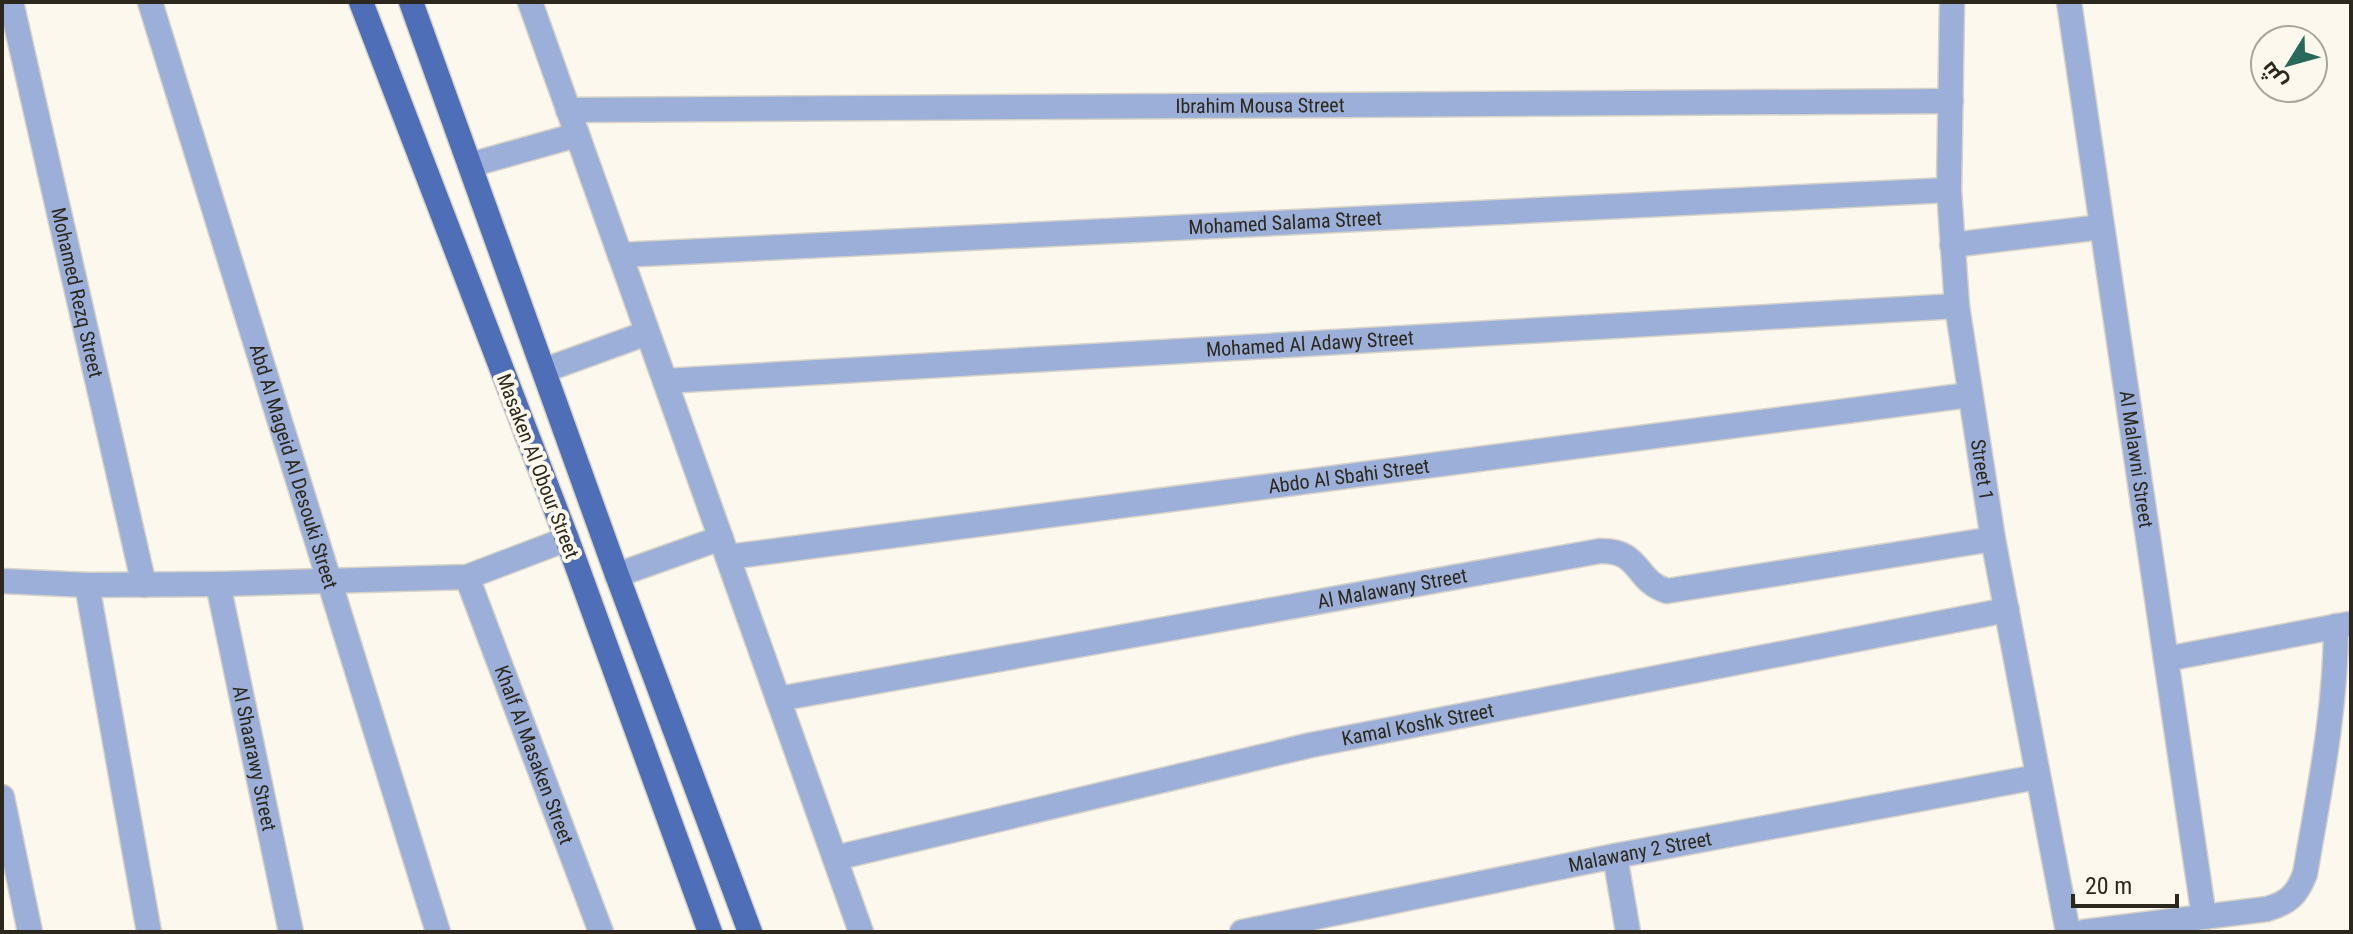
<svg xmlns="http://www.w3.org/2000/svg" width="2353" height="934" viewBox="0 0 2353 934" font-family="'Roboto Condensed',Cairo,sans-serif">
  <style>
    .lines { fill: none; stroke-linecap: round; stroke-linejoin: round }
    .minor-casing { stroke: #d7d3c8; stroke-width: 27 }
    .primary-casing { stroke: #d7d3c8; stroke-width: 27 }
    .minor { stroke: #9bafd8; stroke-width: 24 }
    .primary { stroke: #4e6eb7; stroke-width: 24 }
    .labels { text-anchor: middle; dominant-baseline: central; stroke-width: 8; stroke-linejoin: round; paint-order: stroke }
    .street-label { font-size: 20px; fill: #2c281d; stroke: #fdf8ed }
  </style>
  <rect width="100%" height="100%" fill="#fdf8ed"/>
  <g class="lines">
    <g class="minor-casing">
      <g id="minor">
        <path id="s1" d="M11,2L144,585"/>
        <path id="s2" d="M150,2L438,932"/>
        <path d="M530,2L861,932"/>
        <path id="s3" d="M1952,2L1949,190L1957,306L1993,539L2068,932"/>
        <path id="s4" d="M2069,2L2204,917"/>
        <path id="s5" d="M568,110L1951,101"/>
        <path d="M470,165L577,135"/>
        <path d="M1952,245L2102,227"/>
        <path id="s6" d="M620,255L1949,190"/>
        <path d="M545,370L647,333"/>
        <path id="s7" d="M665,381L1957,306"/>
        <path id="s8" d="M728,557L1969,395"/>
        <path d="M617,575L721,538"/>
        <path id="s9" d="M467,577L601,932"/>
        <path d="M2,581L87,585L218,584L467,577L567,539"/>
        <path id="s10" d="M218,584L291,932"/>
        <path d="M87,585L149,932"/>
        <path d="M2166,659L2349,624"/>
        <path id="s11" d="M778,699L1600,551C1642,550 1634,581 1667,591L1993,539"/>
        <path d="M2,797L30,932"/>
        <path d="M1615,856L1628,932"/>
        <path id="s12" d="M835,858L1311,745L2007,610"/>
        <path id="s13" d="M1242,932L1615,856L2037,777"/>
        <path d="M2084,932L2267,909C2288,903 2297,895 2305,874C2319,792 2336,710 2336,626"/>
      </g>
    </g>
    <g class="primary-casing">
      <path id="primary" d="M361,2L567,539L710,932
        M411,2L617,575L750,932"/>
    </g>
    <use href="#minor" class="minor"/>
    <use href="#primary" class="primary"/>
  </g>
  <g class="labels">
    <g class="street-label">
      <text stroke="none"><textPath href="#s5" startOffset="692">Ibrahim Mousa Street</textPath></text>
      <text stroke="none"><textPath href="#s6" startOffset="666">Mohamed Salama Street</textPath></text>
      <text stroke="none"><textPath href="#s1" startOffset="298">Mohamed Rezq Street</textPath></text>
      <text stroke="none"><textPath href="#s7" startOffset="646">Mohamed Al Adawy Street</textPath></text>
      <text stroke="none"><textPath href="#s4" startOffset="462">Al Malawni Street</textPath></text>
      <text transform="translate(538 466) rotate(69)">Masaken Al Obour Street</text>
      <text stroke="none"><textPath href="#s2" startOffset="486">Abd Al Mageid Al Desouki Street</textPath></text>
      <text stroke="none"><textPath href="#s3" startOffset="470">Street 1</textPath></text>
      <text stroke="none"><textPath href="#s8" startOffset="626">Abdo Al Sbahi Street</textPath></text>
      <text stroke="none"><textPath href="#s11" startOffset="624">Al Malawany Street</textPath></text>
      <text stroke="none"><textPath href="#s12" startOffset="598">Kamal Koshk Street</textPath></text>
      <text stroke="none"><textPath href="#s9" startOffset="190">Khalf Al Masaken Street</textPath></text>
      <text stroke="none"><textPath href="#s10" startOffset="178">Al Shaarawy Street</textPath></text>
      <text stroke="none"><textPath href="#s13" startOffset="406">Malawany 2 Street</textPath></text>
    </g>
  </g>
  <rect width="2353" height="934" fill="none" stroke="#2c281d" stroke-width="8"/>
  <g transform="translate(2289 64) rotate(233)"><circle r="38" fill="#fdf8ed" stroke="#a9a59a" stroke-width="2"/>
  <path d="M0-6L14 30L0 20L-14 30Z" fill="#286a5a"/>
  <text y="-12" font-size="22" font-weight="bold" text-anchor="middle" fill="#2c281d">ش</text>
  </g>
  <path d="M2073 894v12h104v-12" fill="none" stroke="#2c281d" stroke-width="4"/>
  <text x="2085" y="894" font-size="24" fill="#2c281d" stroke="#fdf8ed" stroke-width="6" paint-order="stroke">20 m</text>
</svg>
